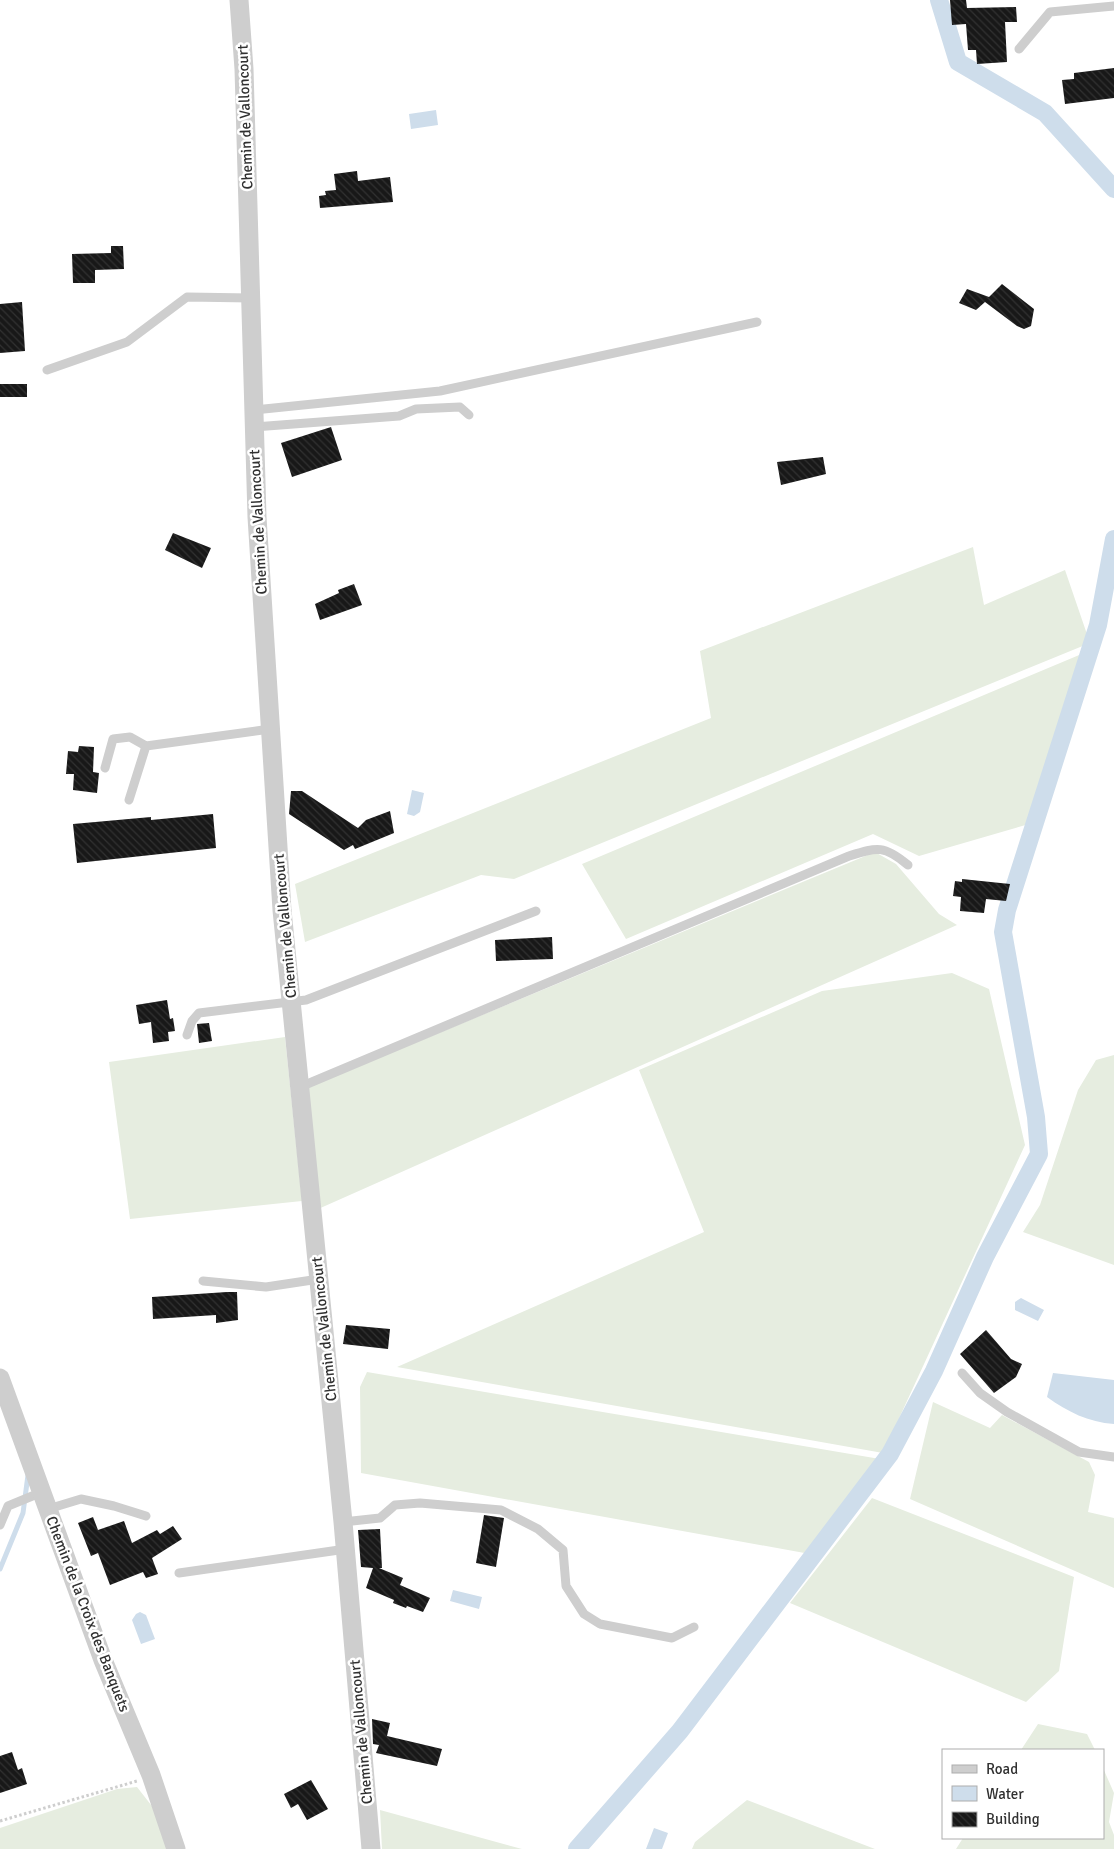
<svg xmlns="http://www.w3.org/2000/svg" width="1114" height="1849" viewBox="0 0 1114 1849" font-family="Signika,sans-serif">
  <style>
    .grass { fill: #e6ede0 }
    .water { fill: #ceddeb }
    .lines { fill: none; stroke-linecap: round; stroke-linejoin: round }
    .stream { stroke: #ceddeb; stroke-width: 5 }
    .canal { stroke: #ceddeb; stroke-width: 18 }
    .building { fill: url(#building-back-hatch) }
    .path { stroke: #cecece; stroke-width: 3; stroke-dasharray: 2.5 2.5; stroke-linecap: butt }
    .service { stroke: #cecece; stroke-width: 9 }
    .minor { stroke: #cecece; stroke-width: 19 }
    .labels { text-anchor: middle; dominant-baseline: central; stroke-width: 5; stroke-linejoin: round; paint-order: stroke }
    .street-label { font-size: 15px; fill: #313131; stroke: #fff }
  </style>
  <defs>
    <pattern id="building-back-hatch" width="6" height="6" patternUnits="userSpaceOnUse" patternTransform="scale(1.25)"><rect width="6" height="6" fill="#181818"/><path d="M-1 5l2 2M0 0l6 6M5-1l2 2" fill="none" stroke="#313131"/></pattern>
  </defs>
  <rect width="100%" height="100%" fill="#fff"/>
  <path class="grass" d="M973,547L984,605L1065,570L1090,643L514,879L481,875L305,942L295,884L711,718L700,651Z
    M1084,653L1029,824L919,856L873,834L626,939L582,864Z
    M875,852L896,864L939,914L957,925L316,1210L306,1088Z
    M952,973L989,989L1025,1145L883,1453L397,1367L704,1232L639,1070L822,991Z
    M285,1037L302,1201L130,1219L109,1062Z
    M1114,1055V1265L1023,1232L1040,1205L1078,1090L1096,1060Z
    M367,1372L880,1459L810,1554L361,1473L360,1387Z
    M933,1402L990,1428L1002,1415L1089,1462L1095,1475L1088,1512L1114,1518V1588L910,1499Z
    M872,1498L1074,1577L1059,1671L1026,1702L790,1603Z
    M1038,1724L1087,1734L1095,1750H1021Z
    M1103,1768L1114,1793L1109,1822L1114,1835V1849H956L963,1838H1103Z
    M137,1787L155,1810L167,1849H0V1828L117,1789Z
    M747,1800L875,1849H692L695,1842Z
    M380,1810L522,1849H382Z"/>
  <path class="water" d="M436,110L438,125L411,129L409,114Z
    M412,790L424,793L420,812L414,816L407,814Z
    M1021,1298L1044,1310L1038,1321L1015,1310V1302Z
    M1053,1373L1114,1380V1424C1088,1422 1068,1412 1047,1397Z
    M453,1590L482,1597L479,1609L450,1601Z
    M140,1612L146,1615L155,1639L141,1644L132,1620L136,1614Z
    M654,1828L668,1833L662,1849H646Z"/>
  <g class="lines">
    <path class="stream" d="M0,1569L23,1513L28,1475"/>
    <path class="canal" d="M939,0L958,62L1045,113L1114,189
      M577,1849L680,1731L890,1454L934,1371L985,1257L1039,1154L1036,1117L1003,932L1007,910L1098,625L1114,539"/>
  </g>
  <path class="building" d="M950,0H966L967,8L1016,7L1017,22H1005L1007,62L977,64L976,50H968L966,24L952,25Z
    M1114,68V98L1065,104L1062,80L1074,79V73Z
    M357,171L358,181L390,177L393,202L320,208L319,196L326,195L325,191L336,190L334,174Z
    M111,246H123L124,269L95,270V283H73L72,254L111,253Z
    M1002,284L1034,309L1031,326L1024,329L1017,326L985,302L976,310L959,303L967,289L989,297Z
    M22,302L25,351L0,353V304Z
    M0,384H27V397H0Z
    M331,427L342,460L292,477L281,443Z
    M823,457L826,474L781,485L777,462Z
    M173,533L211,548L202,568L165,550Z
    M354,584L362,605L320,620L315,604L339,593L338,590Z
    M79,746L94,747L93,772L99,773L97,793L73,790L74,774H66L68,751L78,752Z
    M291,791H302L358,828L366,820L390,811L394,833L355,849L353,845L344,850L289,814Z
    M213,814L216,848L77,863L73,824L151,817V820Z
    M962,879L1010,884L1006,901L986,899L984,913L960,911L961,897L953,896L955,881L962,882Z
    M552,937L553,959L496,961L495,940Z
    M167,1000L170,1019L173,1018L175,1031L168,1032L169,1041L153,1043L151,1022L139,1024L136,1005Z
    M209,1023L212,1041L199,1043L197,1024Z
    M227,1292H237L238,1320L216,1323V1315L153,1319L152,1297Z
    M346,1325L390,1329L388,1349L343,1344Z
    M986,1330L1011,1359L1022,1364L1016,1377L994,1393L960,1354Z
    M484,1515L504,1518L496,1567L476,1563Z
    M93,1517L98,1530L124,1521L132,1543L157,1530L160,1534L173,1526L182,1539L152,1558L158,1574L146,1578L143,1572L110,1585L98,1553L91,1556L78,1523Z
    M380,1529L382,1568H379L403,1578L400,1585L430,1598L423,1612L407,1606L406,1608L393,1603L394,1600L366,1588L373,1568L361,1567L358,1530Z
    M372,1719L390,1723L387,1736L442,1749L437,1766L376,1753L379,1745L373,1744Z
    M12,1752L18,1770L22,1768L27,1784L0,1793V1756Z
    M311,1780L328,1809L307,1820L298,1804L291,1808L284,1794Z"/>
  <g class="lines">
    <path class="path" d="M0,1821L137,1781"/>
    <path class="service" d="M1019,49L1050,12L1114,6
      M47,370L127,342L187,297L251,298
      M254,410L440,391L757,322
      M254,427L399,416L416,409L460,407L469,415
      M105,768L113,739L130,737L146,746
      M129,800L146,746L270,729
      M187,1035L192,1021L199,1013L306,1000L536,911
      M300,1087L849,856C878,847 884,845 908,865
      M203,1281L266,1287L319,1279
      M962,1373L980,1393L1007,1412L1079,1452L1114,1457
      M48,1509L81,1499L114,1506L146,1516
      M343,1522L380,1518L395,1505L420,1503L501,1510L538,1529L563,1550L566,1586L584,1614L600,1624L672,1638L694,1627
      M0,1525L8,1506L42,1492
      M179,1573L346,1549"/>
    <path class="minor" d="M239,0L244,69L257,517L282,910L343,1522L371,1849
      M0,1378L103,1660L151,1775L176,1849"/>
  </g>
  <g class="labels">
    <g class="street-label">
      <text transform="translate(245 117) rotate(-92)">Chemin de Valloncourt</text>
      <text transform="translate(258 522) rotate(-93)">Chemin de Valloncourt</text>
      <text transform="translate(285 926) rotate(-95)">Chemin de Valloncourt</text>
      <text transform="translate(324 1329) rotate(-96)">Chemin de Valloncourt</text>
      <text transform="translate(88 1614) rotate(69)">Chemin de la Croix des Banquets</text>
      <text transform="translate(361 1732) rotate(-95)">Chemin de Valloncourt</text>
    </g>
  </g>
  <rect x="942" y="1749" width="162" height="90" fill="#ffffff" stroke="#adadad"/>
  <rect x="952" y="1765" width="25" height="8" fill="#cecece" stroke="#adadad"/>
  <text x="986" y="1774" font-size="15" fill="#313131">Road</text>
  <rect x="952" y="1786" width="25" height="15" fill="#ceddeb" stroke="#adadad"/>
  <text x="986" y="1799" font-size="15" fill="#313131">Water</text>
  <rect x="952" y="1812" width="25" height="15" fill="url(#building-back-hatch)" stroke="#adadad"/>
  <text x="986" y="1824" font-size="15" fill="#313131">Building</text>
</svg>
